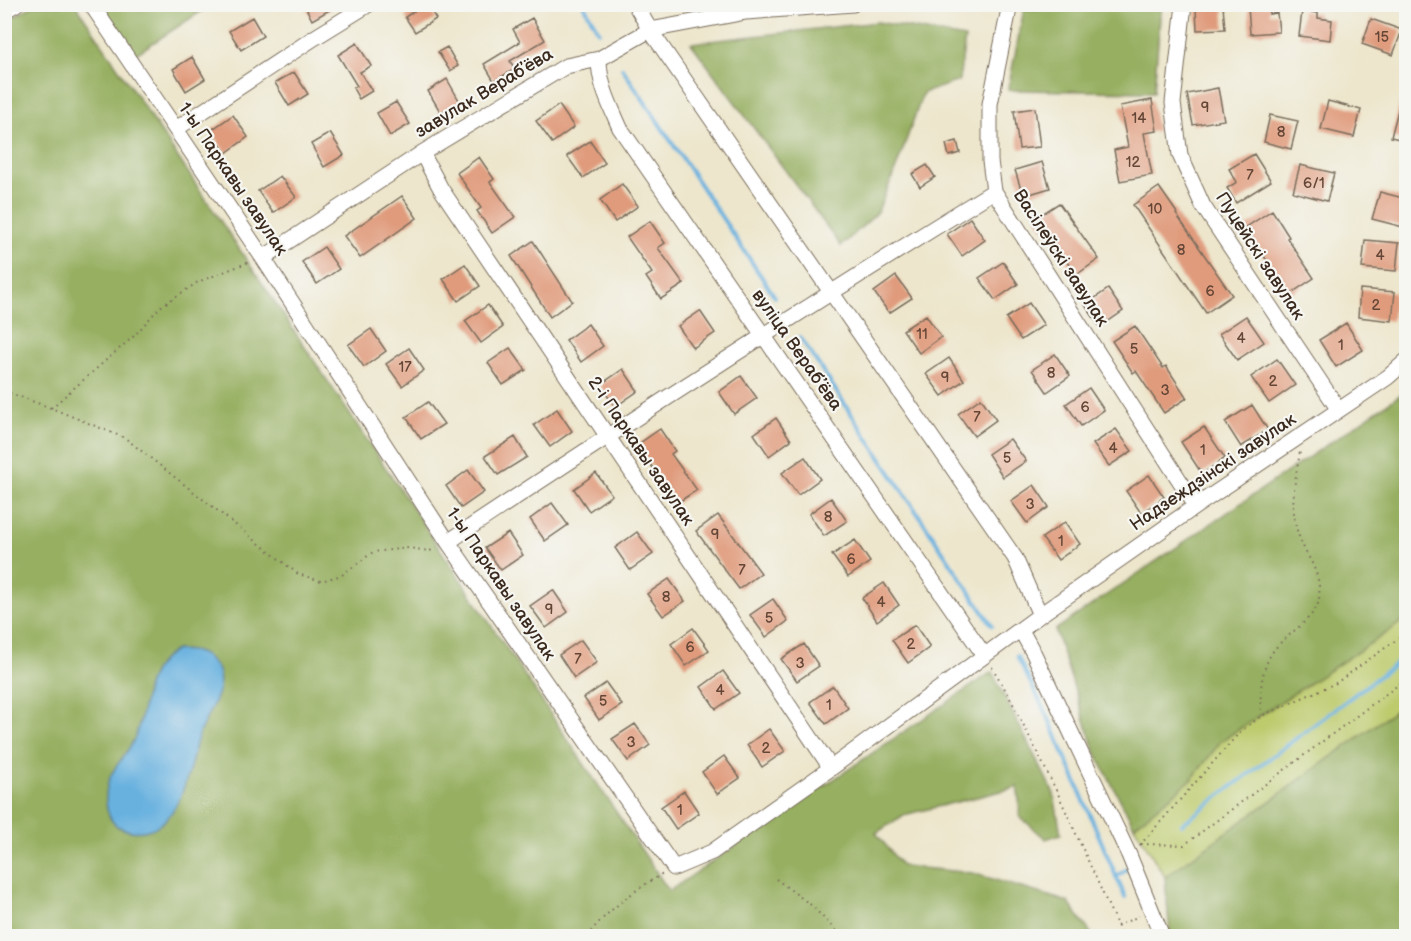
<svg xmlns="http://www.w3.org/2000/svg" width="1411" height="941" viewBox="0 0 1411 941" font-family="'Balsamiq Sans',sans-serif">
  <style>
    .green { fill: #bdcb6d; stroke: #7c7a46; stroke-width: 1.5 }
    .forest { fill: #96af60; stroke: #686c3f; stroke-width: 1.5 }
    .water { fill: #67b1df; stroke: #516e7e; stroke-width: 1.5 }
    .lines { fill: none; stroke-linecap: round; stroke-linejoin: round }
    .stream { stroke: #67b1df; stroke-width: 4 }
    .building { fill: #e09b7d }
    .minor-casing { stroke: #796c5b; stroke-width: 17 }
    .path { stroke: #796c5b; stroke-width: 2; stroke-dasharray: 1.5 4.5; stroke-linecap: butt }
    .minor { stroke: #fff; stroke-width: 15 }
    .labels { text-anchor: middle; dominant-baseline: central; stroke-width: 4.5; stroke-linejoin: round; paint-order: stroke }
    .number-label { font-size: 15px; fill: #644636 }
    .street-label { font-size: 18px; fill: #3b2a1e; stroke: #f6f6f2 }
  </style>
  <rect width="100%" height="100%" fill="#f6f6f2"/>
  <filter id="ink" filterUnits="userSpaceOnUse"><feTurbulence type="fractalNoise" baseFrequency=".0167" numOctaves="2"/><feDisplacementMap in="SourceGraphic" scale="12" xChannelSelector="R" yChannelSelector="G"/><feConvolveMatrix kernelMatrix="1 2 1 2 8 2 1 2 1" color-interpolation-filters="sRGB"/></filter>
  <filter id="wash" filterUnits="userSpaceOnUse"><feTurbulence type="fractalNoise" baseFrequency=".008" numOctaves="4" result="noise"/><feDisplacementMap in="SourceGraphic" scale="24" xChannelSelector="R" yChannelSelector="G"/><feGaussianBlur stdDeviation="1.35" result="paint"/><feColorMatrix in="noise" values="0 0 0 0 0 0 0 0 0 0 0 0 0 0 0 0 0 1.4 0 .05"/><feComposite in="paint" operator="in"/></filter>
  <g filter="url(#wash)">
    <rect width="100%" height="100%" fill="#ede6cc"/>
    <path class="green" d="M1406,618V703L1165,877L1134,826L1192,779L1221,741L1388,632Z"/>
    <path class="forest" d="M34,5H76L669,891L992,672L1054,794L1061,834L1046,839L1020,817L1018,787L904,815L876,833L902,866L973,873L1068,902L1093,936H5L4,22Z
      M97,5H211L133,56Z
      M1161,5L1154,92L1008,90L1024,9Z
      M878,22L965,38L959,81L923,93L897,166L877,213L841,246L691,43Z
      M1406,391V618L1388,632L1221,741L1192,779L1134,826L1096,754L1055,630Z
      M1406,703V936H1170L1165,877Z"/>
    <path class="water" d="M176,650C191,650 203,651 213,663C232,683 206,714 199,734C190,763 183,821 148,830C137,833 127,832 117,826C103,816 104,790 111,775C118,762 129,751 135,737C148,704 141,669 176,650Z"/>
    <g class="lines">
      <path class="stream" d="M583,4L599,32
        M622,68L775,297
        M800,337L992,625
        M1017,656L1049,719L1125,897
        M1182,824L1406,656
        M1116,877L1127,869"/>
    </g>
    <g id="blocks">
      <path class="building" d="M304,4H340L312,20Z
        M425,4H427L436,19L415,32L405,17Z
        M1271,5L1269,14L1277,13L1279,32L1250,34L1248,7Z
        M1223,6L1225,29L1197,30L1196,8Z
        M1302,11L1318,13V18L1332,20L1330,40L1299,36Z
        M252,17L263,36L241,50L229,31Z
        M532,18L545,40L510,61L515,69L494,81L484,64L520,42L513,29Z
        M1371,19L1402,30L1393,55L1362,44Z
        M357,43L371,66L360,72L372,91L359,99L353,88L357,86L338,55Z
        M447,47L458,66L450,71L438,52Z
        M192,57L205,79L186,91L173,69Z
        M294,72L308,94L289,106L275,83Z
        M447,79L460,102L441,113L428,91Z
        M1218,88L1224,120L1193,125L1187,94Z
        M1403,91L1407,92V141L1391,137Z
        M1152,100L1157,131L1144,133L1152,175L1120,181L1114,150L1128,147L1120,106Z
        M1328,101L1361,110L1354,137L1321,129Z
        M396,102L410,124L390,136L377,113Z
        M559,105L574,127L552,143L536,121Z
        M1035,108L1040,147L1019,149L1014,111Z
        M233,115L248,137L226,153L210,131Z
        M1270,115L1298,121L1291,149L1264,142Z
        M330,133L344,155L324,167L311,144Z
        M590,141L605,163L583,178L567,156Z
        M957,141L960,153L949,156L946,144Z
        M1254,154L1271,181L1236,203L1227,188L1237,182L1229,169Z
        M479,157L494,179L490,182L515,217L492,233L477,211L481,208L457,173Z
        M1042,162L1050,188L1023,196L1015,170Z
        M927,165L935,177L920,187L912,174Z
        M1300,165L1334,173L1327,201L1293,192Z
        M280,176L296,197L273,213L258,191Z
        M622,184L638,206L615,222L600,200Z
        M1159,187L1177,213L1176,214L1232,295L1206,313L1133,205Z
        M1380,192L1407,199V228L1372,219Z
        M402,196L417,218L360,258L344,236Z
        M1059,203L1099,259L1076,275L1036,218Z
        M1272,210L1289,237L1287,238L1314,278L1287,296L1269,270L1272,268L1245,228Z
        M970,218L985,240L962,256L947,234Z
        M650,221L665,243L658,248L684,284L661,299L646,277L652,273L627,237Z
        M1365,240L1399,243L1396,271L1362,268Z
        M533,241L572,301L550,317L511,256Z
        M324,247L339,269L317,284L302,262Z
        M1003,262L1018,284L995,300L979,278Z
        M465,264L480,286L458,301L443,279Z
        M896,276L912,298L889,313L874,292Z
        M1108,289L1123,311L1100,327L1085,305Z
        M1360,289L1395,292L1392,321L1358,317Z
        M1029,303L1044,325L1021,340L1006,318Z
        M488,305L503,327L481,343L465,321Z
        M700,311L715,333L693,348L678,326Z
        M926,315L941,337L919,353L903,330Z
        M1246,316L1264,342L1237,360L1219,334Z
        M1346,323L1363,350L1336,367L1319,340Z
        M588,324L603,346L581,362L566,340Z
        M1135,326L1163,368L1166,366L1187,398L1164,413L1136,371L1133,373L1112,341Z
        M371,329L386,351L364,367L348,345Z
        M409,348L424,370L402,386L386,364Z
        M510,348L526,370L503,385L488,363Z
        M1055,354L1070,376L1047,392L1032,370Z
        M949,358L964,380L942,396L926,374Z
        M1277,359L1295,385L1269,403L1251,377Z
        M623,369L638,391L615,407L600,385Z
        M741,376L757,398L734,414L719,392Z
        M1089,388L1104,410L1081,426L1066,404Z
        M981,398L996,420L974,436L958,414Z
        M428,402L444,424L421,439L406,417Z
        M1252,405L1268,430L1241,447L1225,422Z
        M557,409L572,431L550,447L534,425Z
        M776,418L791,440L769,456L754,434Z
        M1204,427L1225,458L1202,474L1181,442Z
        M660,429L675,451L671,454L697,490L674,505L659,483L662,481L637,445Z
        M1116,429L1132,451L1109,466L1093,444Z
        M515,437L527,457L498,475L485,456Z
        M1010,439L1026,461L1003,477L988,454Z
        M805,457L820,479L798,495L782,473Z
        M468,470L484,492L461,508L446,486Z
        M596,473L612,495L589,511L574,489Z
        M1149,475L1164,497L1141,513L1126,491Z
        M1034,485L1049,507L1027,523L1011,501Z
        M831,498L847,521L824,536L809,514Z
        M552,503L568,525L545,541L530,519Z
        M718,515L761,573L739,589L696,531Z
        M1065,522L1080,544L1058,560L1042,538Z
        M637,532L653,554L630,570L615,548Z
        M508,533L523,555L501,570L485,548Z
        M855,540L870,562L848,577L832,555Z
        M669,579L685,601L663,616L647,594Z
        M884,583L899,605L877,621L862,598Z
        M553,590L568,612L546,628L530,606Z
        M773,599L788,621L766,637L750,615Z
        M915,625L930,647L908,663L892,640Z
        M693,628L709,650L686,666L671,644Z
        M581,640L597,662L574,678L559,655Z
        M804,644L819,666L797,681L781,659Z
        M723,671L739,693L716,709L701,687Z
        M606,683L622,705L599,720L584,698Z
        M833,686L848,708L826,724L810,702Z
        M635,724L650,745L628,761L612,739Z
        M769,729L785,751L762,767L747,745Z
        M724,756L740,778L717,794L702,772Z
        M684,791L699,813L676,829L661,807Z"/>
    </g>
  </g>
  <g filter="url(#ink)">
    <use href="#blocks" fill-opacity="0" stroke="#796c5b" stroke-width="1.5"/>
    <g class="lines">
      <g class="minor-casing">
        <path id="minor" d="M91,4L263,258L448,542L674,868L712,852L831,768L1040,615L1196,506L1388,377L1406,361
          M635,4L650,30L1015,558L1040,615
          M1010,4L990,104V161L994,191L1196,506
          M1184,4L1173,103L1180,155L1203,206L1339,410
          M4,11L16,4
          M599,59C599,84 610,105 620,128L984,655
          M176,129L314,38L369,4
          M422,153L441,189L831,768
          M263,258L422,153L566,66L599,59L650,30L746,12L853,4
          M448,542C628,422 810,304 994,191
          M1021,630L1034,654L1129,855L1162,936"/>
      </g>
      <path class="path" d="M4,391L51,408L125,438L298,574L321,581L342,575L373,552L408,548L430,551L436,548
        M51,408L134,336L160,307L198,282L249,262
        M992,667L1008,694L1059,796L1122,936
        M1261,716C1260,693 1260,669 1274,650C1285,635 1317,618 1319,599C1322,570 1306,558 1298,534C1289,504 1295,482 1300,452
        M1141,844L1184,845L1406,679
        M1140,845L1240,732L1261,716L1336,683L1406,633
        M776,879L811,905L841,936
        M1117,926L1139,916
        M587,936C607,911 635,889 663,874"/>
      <use href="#minor" class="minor"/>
    </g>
  </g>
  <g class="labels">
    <g class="number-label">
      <text x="1382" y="37">15</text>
      <text x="1205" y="107">9</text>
      <text x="1139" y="118">14</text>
      <text x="1281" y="132">8</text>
      <text x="1133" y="162">12</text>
      <text x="1250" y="175">7</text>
      <text x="1314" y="183">6/1</text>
      <text x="1155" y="209">10</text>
      <text x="1181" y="250">8</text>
      <text x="1380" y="255">4</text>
      <text x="1210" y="291">6</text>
      <text x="1376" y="305">2</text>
      <text x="922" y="334">11</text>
      <text x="1241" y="338">4</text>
      <text x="1341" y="345">1</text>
      <text x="1134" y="349">5</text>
      <text x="405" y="367">17</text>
      <text x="1051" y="373">8</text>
      <text x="945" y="377">9</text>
      <text x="1273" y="381">2</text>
      <text x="1165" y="390">3</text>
      <text x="1085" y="407">6</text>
      <text x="977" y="417">7</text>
      <text x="1113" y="448">4</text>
      <text x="1203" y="450">1</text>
      <text x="1007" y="458">5</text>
      <text x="1030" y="504">3</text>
      <text x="828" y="517">8</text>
      <text x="715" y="534">9</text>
      <text x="1061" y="541">1</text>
      <text x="851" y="559">6</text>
      <text x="742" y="570">7</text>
      <text x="666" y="597">8</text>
      <text x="881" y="602">4</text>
      <text x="549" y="609">9</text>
      <text x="769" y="618">5</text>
      <text x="911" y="644">2</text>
      <text x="690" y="647">6</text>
      <text x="578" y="659">7</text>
      <text x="800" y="663">3</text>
      <text x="720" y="690">4</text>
      <text x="603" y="701">5</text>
      <text x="829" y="705">1</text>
      <text x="631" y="742">3</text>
      <text x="766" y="748">2</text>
      <text x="680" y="810">1</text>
    </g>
    <g class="street-label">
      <text transform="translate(484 93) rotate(-31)">завулак Верабʼёва</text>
      <text transform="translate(233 179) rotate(56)">1-ы Паркавы завулак</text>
      <text transform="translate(1260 256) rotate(57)">Пуцейскі завулак</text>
      <text transform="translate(1061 258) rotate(57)">Васілеўскі завулак</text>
      <text transform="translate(797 350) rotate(55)">вуліца Верабʼёва</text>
      <text transform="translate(641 451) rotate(56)">2-і Паркавы завулак</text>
      <text transform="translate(1213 472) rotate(-34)">Надзеждзінскі завулак</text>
      <text transform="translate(501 584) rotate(56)">1-ы Паркавы завулак</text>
    </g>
  </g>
  <rect width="1411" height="941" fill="none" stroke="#f6f6f2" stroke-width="24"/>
</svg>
